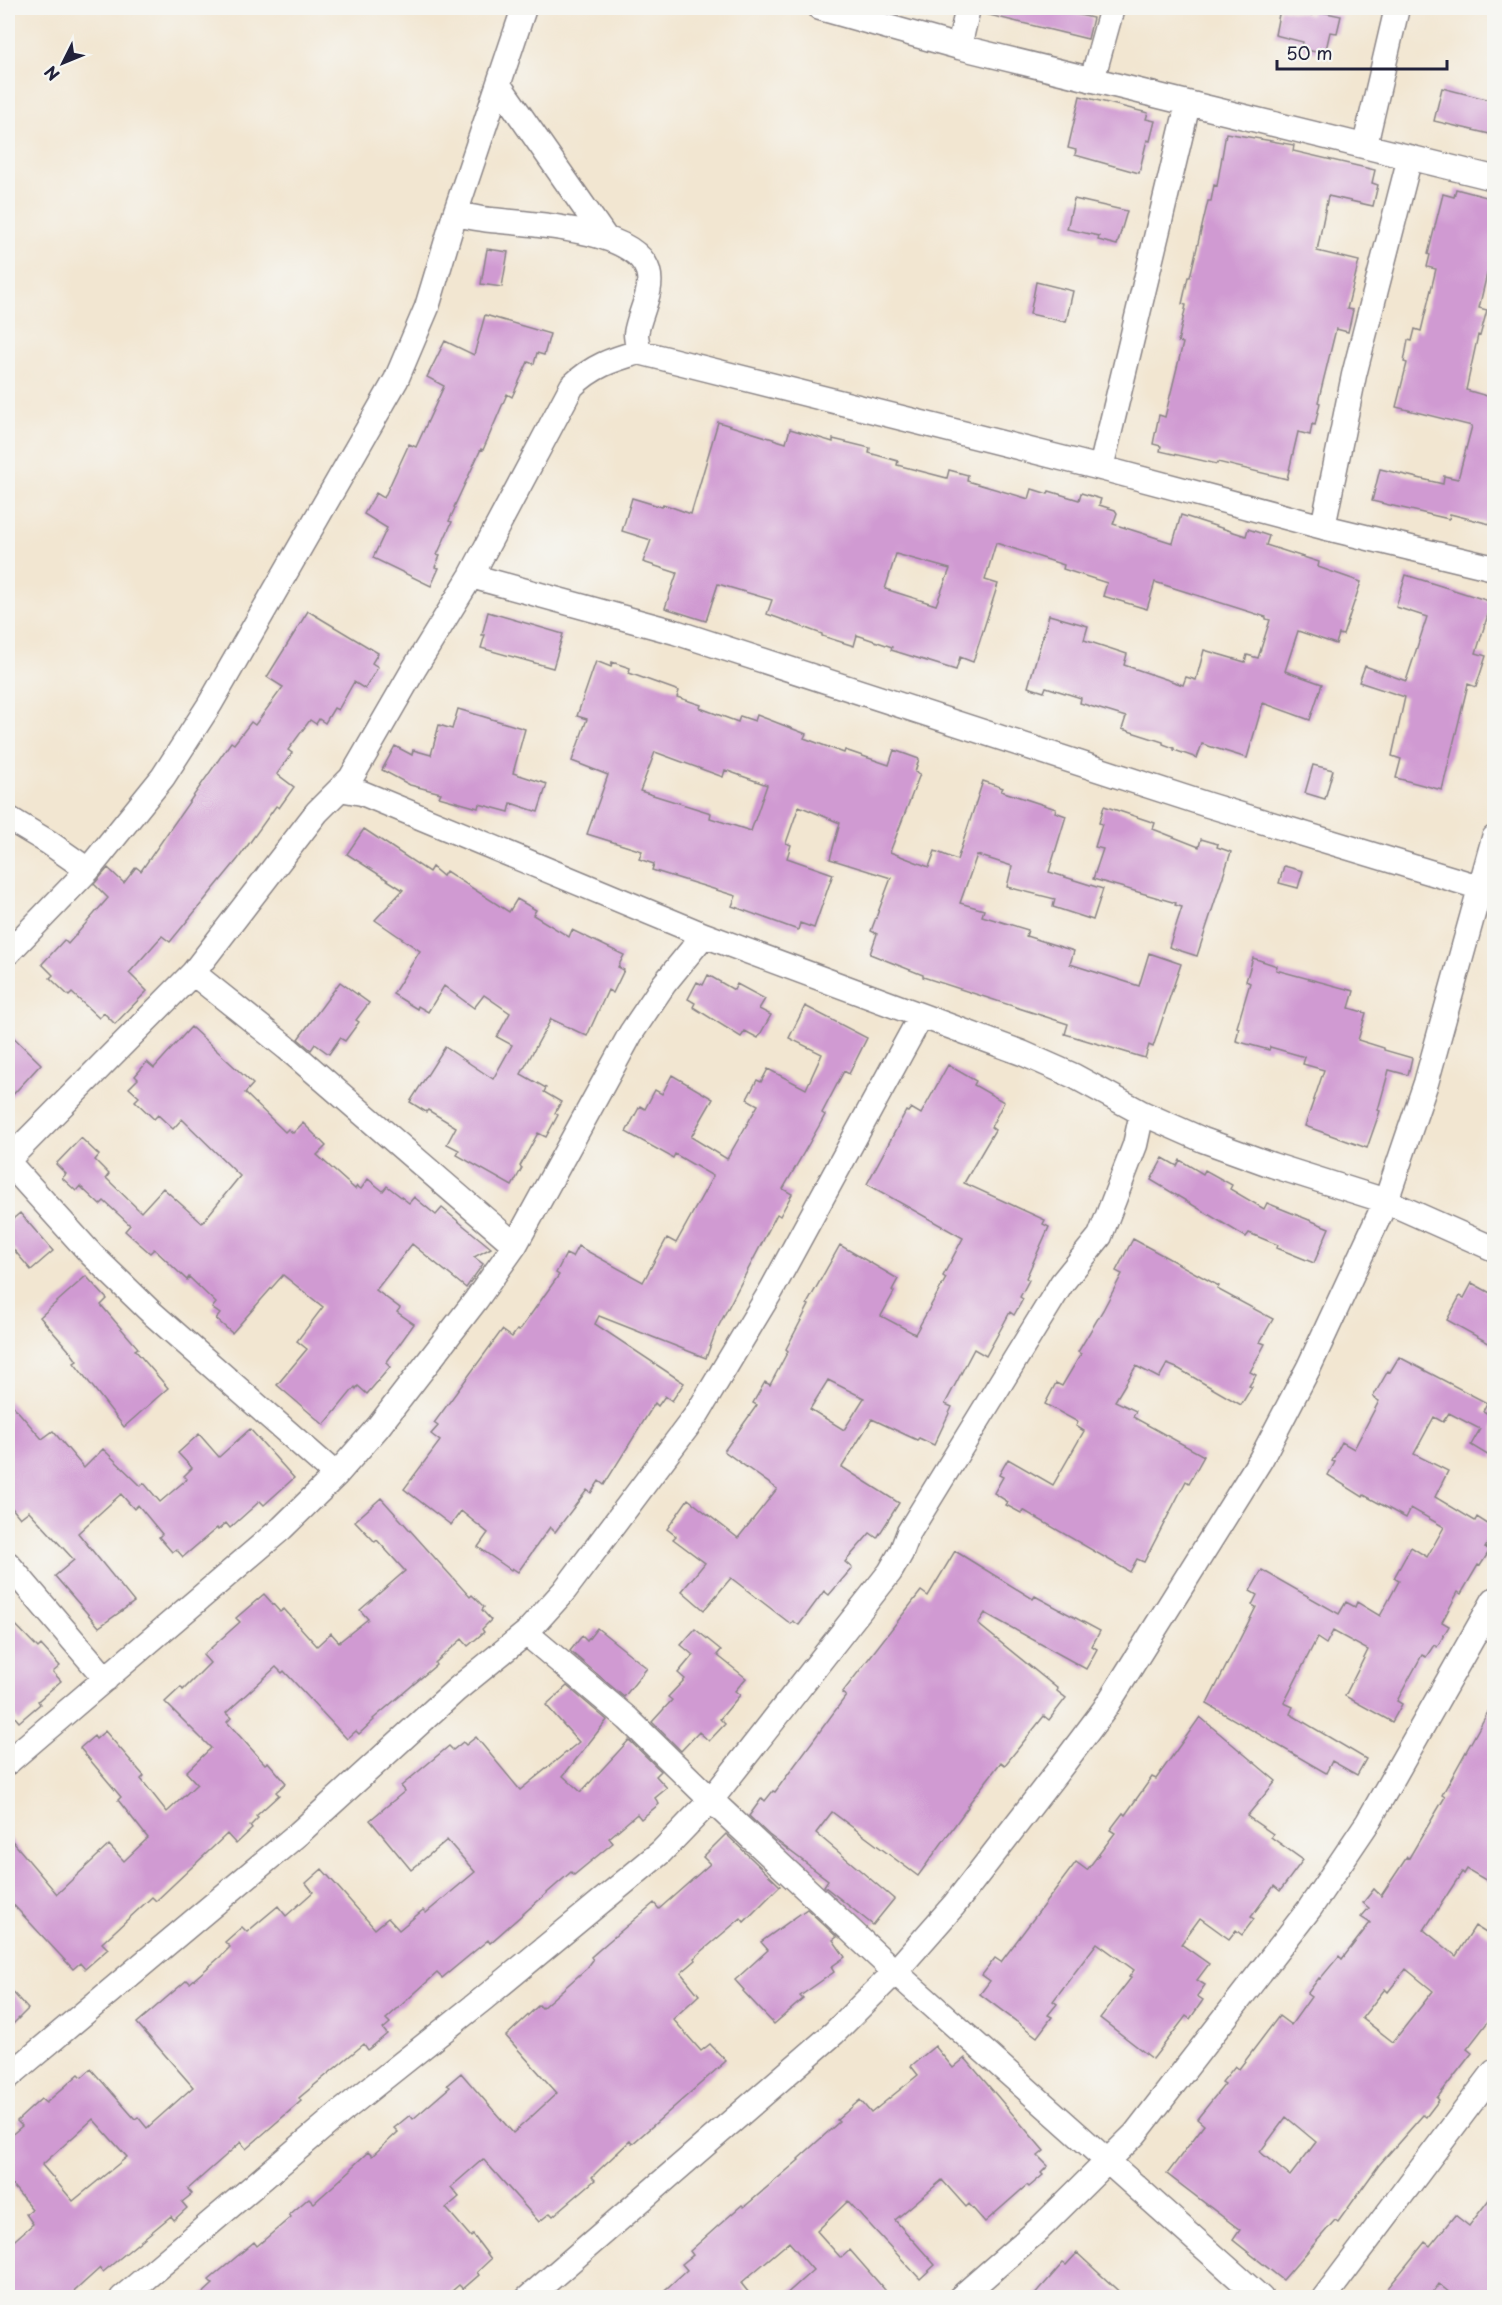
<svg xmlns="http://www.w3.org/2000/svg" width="1502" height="2305" viewBox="0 0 1502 2305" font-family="'Playpen Sans',sans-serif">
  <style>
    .building { fill: #d09ad2; fill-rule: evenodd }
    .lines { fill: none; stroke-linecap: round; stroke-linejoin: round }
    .minor-casing { stroke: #8a8486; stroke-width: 27 }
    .minor { stroke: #fff; stroke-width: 24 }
  </style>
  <rect width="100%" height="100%" fill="#f6f6f2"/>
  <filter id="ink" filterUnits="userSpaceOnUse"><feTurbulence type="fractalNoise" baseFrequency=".0167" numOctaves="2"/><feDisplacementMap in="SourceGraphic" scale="12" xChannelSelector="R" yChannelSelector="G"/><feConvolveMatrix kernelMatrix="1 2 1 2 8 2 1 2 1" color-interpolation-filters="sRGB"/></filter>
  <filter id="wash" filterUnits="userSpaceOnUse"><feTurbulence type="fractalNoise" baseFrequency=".008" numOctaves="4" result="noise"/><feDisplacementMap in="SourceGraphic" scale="24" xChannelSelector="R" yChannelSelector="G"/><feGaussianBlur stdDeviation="1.35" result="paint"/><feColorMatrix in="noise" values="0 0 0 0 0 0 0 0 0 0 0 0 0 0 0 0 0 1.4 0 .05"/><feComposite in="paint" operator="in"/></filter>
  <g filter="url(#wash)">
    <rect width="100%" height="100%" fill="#f2e6d1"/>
    <g id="blocks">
      <path class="building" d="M986,8H1049L1093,18L1088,39L985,14Z
        M1280,9L1311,15L1312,10L1341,16L1337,33L1330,32L1325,54L1302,49L1303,42L1275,35Z
        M1442,88L1494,101V135L1434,121Z
        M1080,96L1148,113L1146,119L1155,121L1150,141L1147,140L1139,173L1075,155L1076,150L1068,148Z
        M1226,133L1294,145L1293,151L1375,170L1372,183L1378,185L1373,206L1328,196L1317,251L1359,261L1347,309L1353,310L1348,332L1336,329L1318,402L1320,403L1315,425L1312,424L1310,435L1298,432L1287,479L1218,462L1217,464L1160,451L1161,446L1153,444L1159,415L1165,417L1173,384L1183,343L1178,342L1186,305L1182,304L1188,277H1190L1208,201H1211L1214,185L1217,186Z
        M1456,189L1494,199V276L1487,274L1479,308L1487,310L1480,336L1478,335L1466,390L1494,398V525L1450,514L1449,519L1372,501L1380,469L1443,484L1444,476L1458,479L1472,426L1396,407L1407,363L1404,362L1408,340L1412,341L1415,329L1421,331L1436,269L1427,267L1430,255L1428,254L1443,194L1454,197Z
        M1074,199L1127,211L1117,245L1098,240L1099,236L1067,229Z
        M487,249L508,252L502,287L481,284Z
        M1036,282L1073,291L1066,322L1030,314Z
        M485,315L550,334L544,355L537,353L534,364L528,362L512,397L507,394L483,450L481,449L454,507L455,508L449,521L452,522L437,555L440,556L435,567L439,568L431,586L373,558L387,528L364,514L376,493L384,498L409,444L416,447L444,386L427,377L445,341L474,355Z
        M718,422L786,443L790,429L833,442V439L870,448L869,453L898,461L897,465L947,478L949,470L968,475L967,481L1029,499L1032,489L1048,494L1049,491L1079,500L1081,493L1101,499L1099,505L1115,510L1117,513L1113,524L1173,543L1181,515L1246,536L1248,529L1269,536L1266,545L1319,562L1318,567L1361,582L1343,635L1339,634L1336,644L1298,631L1285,671L1322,684L1310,720L1263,703L1247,758L1202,744L1197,758L1174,750V748L1163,744V742L1122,729L1126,717L1080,703L1081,698L1046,687L1044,692L1028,687L1049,615L1088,626L1084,640L1127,654L1124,665L1183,685L1186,677L1196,680L1204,650L1245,662L1247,655L1258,658L1270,620L1266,619V617L1155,582L1147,609L1103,596L1107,583L1063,569L1064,565L996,543L985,580L998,584L973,662L960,657L956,670L891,650L892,647L857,635L854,646L822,636V634L767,614L772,600L718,584L706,621L665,608L677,573L643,562L651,540L622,531L632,498L662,507L663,504L691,514ZM896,554L950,569L936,605L885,589Z
        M1406,575L1492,602L1476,653L1486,656L1476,687L1468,684L1442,790L1396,778L1401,759L1392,756L1405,697L1359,682L1365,666L1406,681L1427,617L1396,607Z
        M308,611L378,653L372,663L378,667L365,689L354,682L338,710L334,708L325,723L319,719L316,724L310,720L288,750L292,753L277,774L294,787L279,808L276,806L238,859L170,942L162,936L129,973L147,991L115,1024L104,1013L99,1018L72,993L69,996L50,978L53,975L42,964L64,940L68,944L108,898L94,884L108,868L124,883L136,867L141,871L231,742L234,744L251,722L255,725L283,687L267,677Z
        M488,612L563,634L553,668L481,648L485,635H482Z
        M596,661L611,667L612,662L630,668L629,673L679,691L677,697L701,705L700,708L738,722L740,716L755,721L757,715L806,734L804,738L844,753L845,750L889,765L894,750L919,759L915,772L920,774L890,852L929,867L935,851L957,860L983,781L1003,788L1001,791L1056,809L1055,812L1066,816L1049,872L1103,889L1093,920L1053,907L1055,899L1007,887L1012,866L977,855L960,903L984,910L982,916L1028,930L1026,936L1074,951L1070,964L1139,986L1149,953L1181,964L1153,1047L1149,1045L1145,1058L1065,1034L1068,1024L923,977V975L870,954L877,934L871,931L891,878L830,859L840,823L799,806L786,843L791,845L787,858L833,874L814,928L800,923L798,930L732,906L736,896L652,870L654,864L639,859L642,851L587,834L608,775L572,761L587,719L577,716ZM655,752L723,777L725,770L767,785L751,831L710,818L711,813L640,791Z
        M458,709L525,729L513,773L547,784L538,812L511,803L509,812L479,804L478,808L439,797L441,793L410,785L382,770L395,746L412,755L413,750L431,755L439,725L452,729Z
        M1313,765L1333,770L1325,799L1305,793Z
        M1104,806L1155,823L1153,829L1199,847L1201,839L1218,844L1217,847L1231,852L1197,956L1169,947L1182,907L1175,905L1176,903L1093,879L1103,849L1095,847L1102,824L1099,823Z
        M364,829L429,872L432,867L443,876L446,871L509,912L517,899L536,910L533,915L569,937L572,930L624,955L618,967L624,970L613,993L608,990L587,1036L551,1019L521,1074L546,1088L544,1092L561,1102L555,1113L558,1115L546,1137L538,1133L520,1166L522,1168L512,1186L457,1155L459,1150L447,1144L456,1127L428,1110L426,1112L410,1102L445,1047L493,1079L512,1045L497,1037L510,1013L484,995L474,1008L444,986L428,1012L418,1006L417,1009L393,994L420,951L375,920L403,890L347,854Z
        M1284,866L1303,871L1298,888L1279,883Z
        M1253,958L1277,966L1276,970L1354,991L1349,1008L1366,1013L1358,1040L1384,1048V1050L1412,1058L1408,1075L1389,1070L1378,1110L1380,1111L1367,1148L1305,1126L1324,1070L1303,1064L1305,1057L1270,1047L1269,1050L1236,1041L1239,1028L1237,1027L1250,983L1246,981Z
        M708,975L734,990L737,984L765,999L759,1009L771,1015L758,1038L745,1031L741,1037L693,1007L695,1003L688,999L697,982L703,985Z
        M340,982L369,1003L356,1020L359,1022L345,1041L340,1038L329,1054L315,1044L311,1050L298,1039Z
        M805,1006L867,1038L849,1074L844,1071L822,1113L825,1115L819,1126L783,1189L792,1194L780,1216L777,1214L716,1331L706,1358L599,1316L595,1324L684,1383L672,1401L665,1396L658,1406L655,1403L604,1485L599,1481L591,1493L587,1490L555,1532L550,1527L518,1572L512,1568L511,1570L478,1547L488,1533L461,1511L451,1525L404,1489L440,1441L431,1434L438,1426L434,1423L502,1330L512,1337L517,1330L519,1331L559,1275L556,1273L566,1254L572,1257L578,1246L643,1282L667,1238L676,1243L713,1176L675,1154L673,1158L626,1132L640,1106L645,1109L655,1090L662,1094L672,1075L713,1099L691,1137L727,1159L758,1105L747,1099L757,1080L761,1082L768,1069L806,1089L822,1054L789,1038Z
        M191,1027L253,1084L245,1093L285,1132L288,1129L293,1133L303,1123L326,1146L317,1155L355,1189L357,1186L361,1189L368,1179L383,1191L387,1186L409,1203L414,1197L436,1215L442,1208L491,1248L474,1257L483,1264L466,1288L412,1244L376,1290L400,1308L397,1312L414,1324L386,1363L390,1367L367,1394L358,1386L356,1389L355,1387L324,1425L277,1385L307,1349L297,1341L323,1307L283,1275L232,1333L216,1319L220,1314L212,1308L216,1303L189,1277L187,1280L154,1249L150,1253L125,1231L130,1225L104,1201L100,1205L80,1186L76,1191L62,1178L66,1174L56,1164L81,1138L99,1155L95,1160L109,1174L106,1178L141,1212L163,1188L202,1223L240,1176L182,1119L173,1129L158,1115L154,1119L135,1101L139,1097L129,1088L138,1079L135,1076L147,1062L154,1068Z
        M8,1032L41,1064L8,1100Z
        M948,1065L976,1081L974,1085L1004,1102L991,1127L995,1130L964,1183L1045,1220L1043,1224L1049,1227L1026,1278L1029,1280L1020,1297L1023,1299L1014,1315L1010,1312L986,1356L974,1349L945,1404L952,1407L934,1445L919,1438L917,1440L872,1419L842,1467L899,1503L877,1538L870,1533L845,1562L852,1568L829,1595L824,1591L799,1625L793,1621L791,1624L731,1578L704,1610L682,1591L705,1563L673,1539L676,1536L667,1529L688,1499L738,1538L777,1489L724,1451L757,1405L753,1403L765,1382L770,1385L788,1351L786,1349L809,1305L807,1304L840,1245L898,1279L892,1290L894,1292L881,1316L915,1334L946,1278L943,1276L963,1238L867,1184L906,1111L908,1112L911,1108L921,1114ZM828,1380L864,1398L844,1430L810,1409Z
        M1163,1158L1177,1166L1180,1160L1203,1174L1205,1170L1232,1185L1230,1189L1264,1209L1267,1203L1329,1228L1314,1263L1277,1248L1278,1245L1249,1233L1246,1237L1151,1180Z
        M20,1213L53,1251L31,1270L8,1243V1223Z
        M1133,1239L1219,1286L1217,1289L1273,1319L1260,1342L1265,1344L1250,1372L1256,1375L1249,1386L1252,1387L1241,1405L1179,1369L1167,1364L1159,1378L1136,1366L1115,1401L1136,1411L1133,1417L1204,1456L1189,1483L1186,1481L1144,1562L1137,1559L1130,1572L1023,1510L1021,1513L1006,1505L1008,1502L994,1493L1003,1477L999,1475L1008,1459L1053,1485L1084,1431L1076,1426L1078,1422L1045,1404L1056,1383L1062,1386L1081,1354L1078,1352L1103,1310L1122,1274L1116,1271Z
        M86,1276L107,1299L101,1305L138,1348L135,1350L168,1388L124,1427L74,1363L77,1361L72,1354L40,1317Z
        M1472,1283L1494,1295V1346L1447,1320L1460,1296L1464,1298Z
        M1399,1357L1487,1403L1483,1411L1488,1414L1494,1403V1459L1471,1445L1480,1429L1449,1413L1443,1422L1434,1417L1414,1454L1448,1471L1435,1497L1475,1521L1477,1517L1494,1528V1532L1485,1548L1490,1550L1480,1566L1478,1565L1461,1594L1458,1592L1442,1622L1449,1626L1437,1647L1434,1645L1426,1657L1422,1655L1397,1701L1402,1704L1392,1722L1345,1696L1368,1650L1333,1631L1326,1644L1317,1638L1284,1703L1293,1707L1290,1714L1366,1759L1357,1775L1332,1761L1326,1773L1207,1704L1256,1607L1252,1605L1257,1595L1250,1591L1262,1570L1339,1614L1346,1602L1355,1607L1357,1602L1380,1616L1399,1581L1394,1578L1411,1547L1427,1557L1444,1527L1411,1508L1406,1518L1364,1495L1363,1497L1328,1475L1335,1462L1332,1461L1342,1442L1354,1449L1379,1401L1373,1397L1388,1371L1390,1372Z
        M8,1400L42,1439L53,1431L84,1468L103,1449L141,1486L144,1483L160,1502L187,1479L184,1476L192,1468L178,1453L199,1434L219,1457L250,1429L294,1478L264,1505L260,1501L230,1528L226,1523L218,1530L217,1528L183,1557L176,1549L172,1552L159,1537L162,1534L138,1505L134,1509L121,1494L78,1533L134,1602L99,1627L55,1576L74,1560L29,1511L20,1518L8,1503Z
        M381,1498L470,1597L472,1595L484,1607L482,1610L491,1620L482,1629L484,1632L468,1646L462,1639L435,1663L436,1665L373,1719L374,1720L359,1734L356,1731L347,1739L284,1671L282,1673L276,1667L226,1713L231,1718L227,1722L265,1764L268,1762L286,1783L276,1792L279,1795L256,1816L258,1818L250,1826L252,1829L236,1844L227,1834L156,1901L152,1897L102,1943L108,1949L85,1969L80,1963L73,1969L8,1899V1836L57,1894L109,1845L124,1861L148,1838L118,1800L121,1797L80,1748L94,1736L96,1739L105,1731L144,1776L141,1779L167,1812L197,1784L186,1772L211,1748L165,1702L181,1687L183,1690L210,1663L203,1655L240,1622L236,1618L264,1594L280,1612L284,1609L317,1646L331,1633L339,1642L368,1619L360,1610L405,1571L377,1540L375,1542L355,1521Z
        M955,1551L1033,1599L1035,1596L1100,1631L1092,1646L1097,1649L1086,1669L985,1613L978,1624L1058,1689L1057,1691L1066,1698L1049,1720L1044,1716L1005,1765L1001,1762L967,1806L968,1807L918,1876L832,1812L816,1833L894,1899L873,1925L824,1886L828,1880L769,1835L749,1816L762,1798L765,1801L773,1791L775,1792L846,1696L842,1693L921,1591L928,1596Z
        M8,1617L38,1648L41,1645L60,1666L53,1672L61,1681L38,1701L40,1704L19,1722L8,1709Z
        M597,1628L647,1668L624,1697L570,1651L582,1636L587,1641Z
        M695,1629L721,1650L717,1655L746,1678L735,1691L740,1695L720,1719L725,1724L709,1741L699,1732L681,1751L652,1722L672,1700L668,1697L685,1679L678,1673L693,1655L681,1645Z
        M567,1686L607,1720L563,1776L581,1792L629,1740L661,1771L656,1776L667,1788L655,1798L659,1804L641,1819L637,1814L609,1838L613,1843L574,1875L571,1872L490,1943L488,1940L442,1978L437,1973L386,2019L390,2023L383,2029L387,2034L368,2050L364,2044L299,2098L301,2101L246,2149L241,2142L188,2189L192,2194L182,2202L187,2208L174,2220L171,2216L103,2272L100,2268L67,2298H8V2246L33,2224L26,2214L32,2209L8,2180V2138L22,2126L17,2121L41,2099L46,2103L79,2074L82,2077L91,2069L135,2119L138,2117L147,2128L193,2087L137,2023L187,1980L190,1983L220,1957L230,1947L225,1942L242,1927L247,1932L278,1906L286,1916L313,1892L306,1883L322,1869L375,1929L388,1918L399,1930L423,1910L426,1913L475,1872L447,1840L411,1870L370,1820L405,1791L401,1786L449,1746L453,1750L463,1742L466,1745L476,1737L520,1790L579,1742L546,1705ZM93,2119L127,2157L73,2201L42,2165Z
        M1494,1701V1885L1467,1869L1464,1874L1462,1872L1424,1930L1456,1956L1475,1926L1494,1938V2014L1467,2049L1472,2053L1437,2098L1439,2100L1426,2117L1423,2115L1379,2165L1338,2222L1335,2220L1283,2280L1233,2240L1240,2230L1167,2174L1204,2125L1197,2119L1225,2084L1222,2082L1235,2066L1239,2069L1279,2016L1291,2025L1311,1997L1307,1994L1319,1978L1320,1979L1339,1956L1342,1959L1370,1923L1361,1917L1369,1908L1363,1903L1374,1889L1381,1896L1407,1857L1409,1858L1445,1797L1442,1795ZM1406,1969L1433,1991L1393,2042L1362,2018L1385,1989L1388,1992ZM1286,2117L1316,2142L1290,2176L1260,2152Z
        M1200,1717L1276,1781L1247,1816L1273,1834L1271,1837L1303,1860L1280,1891L1274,1886L1251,1917L1254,1919L1242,1935L1236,1930L1229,1939L1200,1918L1181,1944L1209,1964L1197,1980L1205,1985L1197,1996L1203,2000L1190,2019L1186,2016L1153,2059L1100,2018L1131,1978L1129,1977L1134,1970L1097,1943L1053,2001L1057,2004L1048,2015L1052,2017L1037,2037L980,1994L990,1981L982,1975L995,1958L1001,1962L1076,1862L1087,1870L1115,1833L1110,1830L1123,1813L1125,1815L1152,1777L1156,1779Z
        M726,1834L780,1886L744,1922L741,1918L694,1958L696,1960L681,1973L699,1995L673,2019L701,2051L710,2044L726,2061L632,2144L630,2141L600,2169L592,2177L595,2180L553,2216L550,2213L539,2222L483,2159L451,2187L459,2197L446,2208L471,2237L473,2235L491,2259L477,2272L479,2275L463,2289L459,2285L444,2298H198L213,2284L209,2280L254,2242L257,2246L291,2217L289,2215L309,2198L314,2203L352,2169L351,2168L368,2152L372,2156L398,2132L394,2128L410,2115L413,2119L450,2087L447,2085L461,2073L513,2133L530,2118L557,2093L506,2036L539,2005L542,2008L587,1968L593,1960L591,1957L608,1942L654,1903L659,1909L710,1864L703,1857Z
        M807,1909L837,1937L833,1940L845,1957L831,1967L834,1972L800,1996L803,1999L774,2024L743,1991L744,1990L735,1980L768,1950L761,1942Z
        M8,1987L28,2009L8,2029Z
        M935,2046L953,2068L965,2058L1044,2151L1038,2156L1048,2166L1041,2173L1043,2175L1029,2187L1027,2185L985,2222L969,2204L966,2207L942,2180L895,2220L935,2265L920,2279L848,2201L817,2231L841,2258L850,2250L892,2298H782L813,2270L789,2242L741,2283L753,2298H656L687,2270L682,2264L693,2255L690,2251L718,2226L742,2205L744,2207L799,2160L798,2159L839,2122L837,2120L860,2100L871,2113L918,2075L911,2066Z
        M1494,2193V2298H1456L1439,2284L1429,2298H1380L1425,2242L1430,2246L1455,2215L1469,2226Z
        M1077,2253L1126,2298H1032L1063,2263L1066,2265Z"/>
    </g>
  </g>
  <g filter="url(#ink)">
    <use href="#blocks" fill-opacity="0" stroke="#8a8486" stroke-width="1.5"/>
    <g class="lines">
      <g class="minor-casing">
        <path id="minor" d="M820,8L959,47L1494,178
          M959,47L968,8
          M1092,80L1112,8
          M499,85L605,237
          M1365,145L1397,8
          M455,214C467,216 479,219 491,220C528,224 635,228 648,271C654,291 639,313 636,334C636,339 638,346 639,352
          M1101,468L1188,104
          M1323,527L1354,375L1410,157
          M471,576L675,632L1208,805L1482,888
          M340,789L362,793L704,935L1022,1053L1074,1076L1142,1113L1203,1140L1272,1165L1386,1201L1494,1249
          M8,818L48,842L88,870
          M8,953L88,870L163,777L210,704L396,380L427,307L455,214L524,8
          M193,973L287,1048L515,1245
          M8,1160L193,973L317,812L351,778L414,669L471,576L572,386C593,366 611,360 639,352L1101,468L1323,527L1494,568
          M8,1162L91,1254L153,1314L336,1475
          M8,1564L106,1679
          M526,1633L628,1719L711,1800L895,1972L1261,2298
          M8,1762L282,1528L336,1475L378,1427L476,1300L515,1245L631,1033L664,984L704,935
          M8,2077L299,1833L456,1690L526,1633L564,1591L697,1414L771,1291L921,1016
          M122,2298L341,2112L483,1999L661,1852L711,1800L890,1572L901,1553L909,1532L1062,1283L1100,1236L1135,1145L1142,1113
          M528,2298L834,2033L895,1972L954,1905L1064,1763L1104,1710L1261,1459L1309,1367L1386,1201L1426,1083L1494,838
          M960,2298L1038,2230L1135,2134L1310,1908L1368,1822L1494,1600
          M1324,2298L1494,2072"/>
      </g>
      <use href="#minor" class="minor"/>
    </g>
  </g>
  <rect width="1502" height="2305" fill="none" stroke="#f6f6f2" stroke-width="30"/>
  <g transform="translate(63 63) rotate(227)" stroke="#f6f6f2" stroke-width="4.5" paint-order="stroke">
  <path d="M0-4.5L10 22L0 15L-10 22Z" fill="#22223b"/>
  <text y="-9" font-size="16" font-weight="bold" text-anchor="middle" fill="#22223b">N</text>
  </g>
  <path d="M1277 60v9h170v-9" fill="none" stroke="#22223b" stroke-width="3"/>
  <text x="1286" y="60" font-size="18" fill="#22223b" stroke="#f6f6f2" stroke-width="4.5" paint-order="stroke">50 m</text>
</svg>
